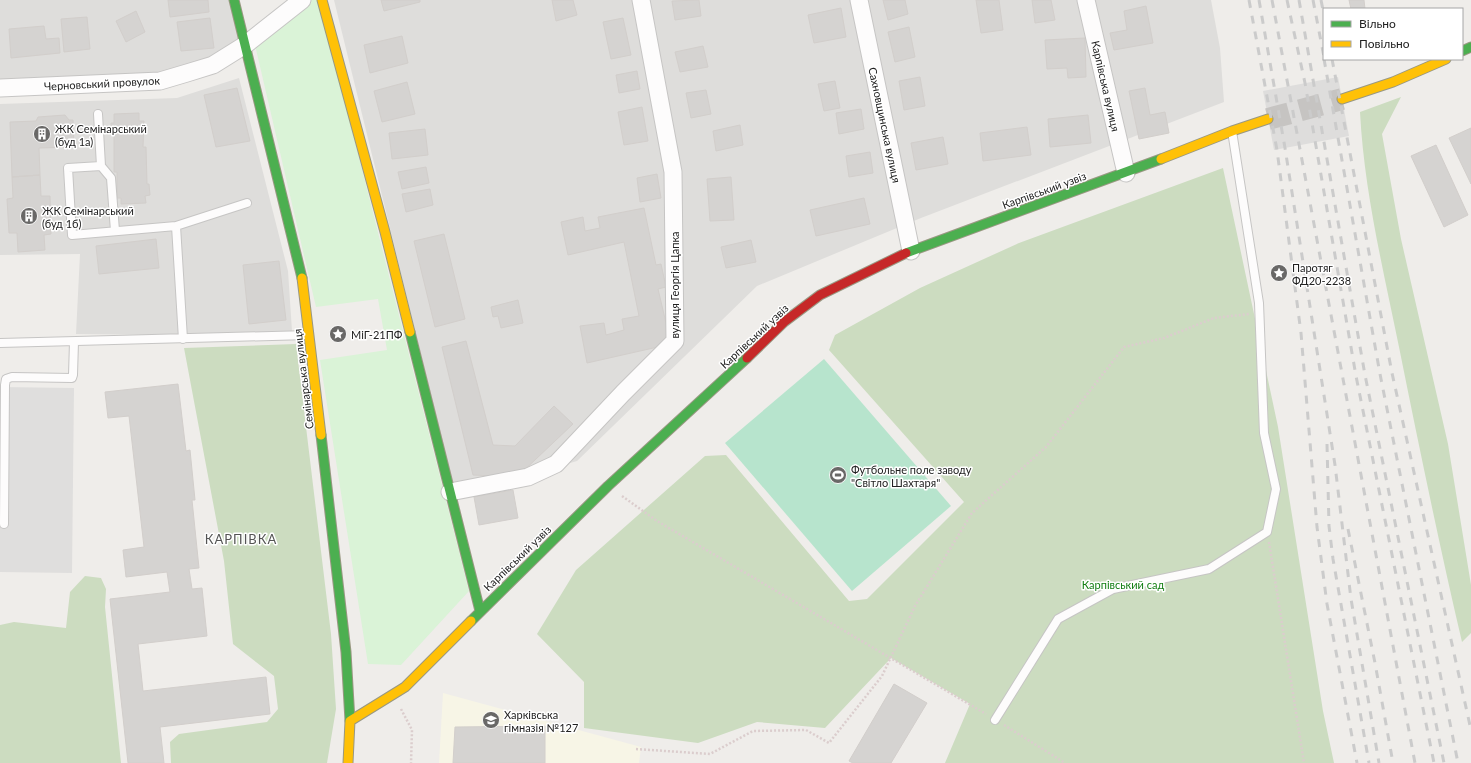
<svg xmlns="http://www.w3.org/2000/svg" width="1471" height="763" viewBox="0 0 1471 763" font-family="Lato,sans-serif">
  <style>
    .residential { fill: #dedddb }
    .education { fill: #f7f5e6 }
    .forest { fill: #ccdcc0 }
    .park { fill: #daf3d7 }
    .pitch { fill: #b7e4cd }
    .parking { fill: #dfdedd }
    .pier { fill: #dedddc }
    .building { fill: #d5d3d1; stroke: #d2cecb }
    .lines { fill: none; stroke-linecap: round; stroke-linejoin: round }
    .primary-tunnel { stroke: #c6c4c2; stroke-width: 22; stroke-dasharray: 22 11; stroke-linecap: butt }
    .lane-casing { stroke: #c6c5c4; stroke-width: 10 }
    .street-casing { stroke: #c6c5c4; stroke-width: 19 }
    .fast-casing { stroke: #999882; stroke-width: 11 }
    .slow-casing { stroke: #999882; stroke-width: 11 }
    .jam-casing { stroke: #999882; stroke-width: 11 }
    .path { stroke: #dbcdcd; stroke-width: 2.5; stroke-dasharray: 2 2; stroke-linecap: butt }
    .lane { stroke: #fdfcfc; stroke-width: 8 }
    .street { stroke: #fdfcfc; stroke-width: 17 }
    .fast { stroke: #4caf50; stroke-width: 9 }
    .slow { stroke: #ffc107; stroke-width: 9 }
    .jam { stroke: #c62828; stroke-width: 9 }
    .rail { stroke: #cbcbcb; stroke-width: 3; stroke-dasharray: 8 8; stroke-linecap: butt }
    .labels { text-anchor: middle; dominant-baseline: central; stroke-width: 3; stroke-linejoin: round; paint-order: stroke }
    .street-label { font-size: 11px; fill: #212121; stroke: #fff }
    .poi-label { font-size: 11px; fill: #212121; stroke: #fff; text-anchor: start }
    .park-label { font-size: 11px; fill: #107d11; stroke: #fff }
    .quarter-label { font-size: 13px; letter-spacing: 1px; fill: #545454; stroke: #fff }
  </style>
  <rect width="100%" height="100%" fill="#efedea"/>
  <path class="residential" d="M0,0H229L240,43L210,61L153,74L0,80Z
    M334,0H1211L1220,48L1224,102L921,218L757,286L577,461L456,497Z
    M239,78L288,271L292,331L183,335L76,334L80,254L0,255V104L177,98Z"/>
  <path class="education" d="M443,693L641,747L639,763H439Z"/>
  <path class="forest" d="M1401,97L1382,134L1401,239L1448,444L1471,585V633L1462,642C1439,544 1419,446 1399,347C1383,269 1364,190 1360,112Z
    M1223,168L1278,427L1323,711L1334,763H945L970,704L891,658L825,728L757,722L698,743L584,728V682L537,634L576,570L705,456L726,455L849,601L867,599L964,502L829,350L835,335L920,288L1019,243Z
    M296,344L331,634L336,709L327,763H171L170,742L179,734L267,722L278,709L274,676L233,644L224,561L184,348Z
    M85,576L101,578L106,589L105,607L121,763H0V625L14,622L66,628L70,592Z"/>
  <path class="park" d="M312,0H319L469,591L401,665L368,664L320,360L387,350L378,299L316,307L255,45Z"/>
  <path class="pitch" d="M824,359L951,506L852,591L725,443Z"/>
  <path class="parking" d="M0,387L74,388L72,573L0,572Z"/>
  <path class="pier" d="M1338,77L1349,136L1274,150L1263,91Z"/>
  <path class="building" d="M168,0H208L209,12L170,17Z
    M381,0H420V2L384,11Z
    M552,0H573L577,15L556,21Z
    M699,0L701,16L675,20L672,1Z
    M883,0H905L908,14L888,20Z
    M976,0H999L1003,30L981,33Z
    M1032,0H1051L1055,20L1035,23Z
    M1349,0H1364L1365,9H1351Z
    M1146,6L1153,43L1114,50L1110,33L1127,30L1124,11Z
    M841,8L846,37L814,43L808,15Z
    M136,11L145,32L126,42L116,21Z
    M87,17L90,49L64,52L61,19Z
    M210,18L214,48L181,51L177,22Z
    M623,18L631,55L611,59L603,22Z
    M44,26L46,39L59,38L60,53L11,58L9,29Z
    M909,27L915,57L895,62L888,32Z
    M402,36L408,63L370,73L364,45Z
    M1085,38L1086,77L1068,78L1067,68L1047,69L1045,40Z
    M703,46L708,67L680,72L675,52Z
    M637,71L640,89L619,93L616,75Z
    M920,77L925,106L904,110L899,81Z
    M835,81L840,108L824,111L818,84Z
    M407,82L415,114L382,122L374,91Z
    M237,88L250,141L216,147L204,95Z
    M1145,88L1150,115L1165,112L1169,133L1139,139L1129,91Z
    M706,90L711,114L691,118L686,93Z
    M642,107L648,141L624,145L618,112Z
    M861,109L864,129L839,134L836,113Z
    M139,113V121H144L143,147H146L147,184H149L150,195L145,196L146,203L121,204V198H117V172H114V135H112L111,123H114V114Z
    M65,115L69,120H73L74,147L39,148L40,175L12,177L10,122L36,121L38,117Z
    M1088,115L1091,143L1050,147L1048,119Z
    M740,125L743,145L716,151L713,131Z
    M1027,127L1031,155L983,161L980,133Z
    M1471,128V184L1449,138Z
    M425,129L428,155L392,159L389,133Z
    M943,137L948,164L916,170L911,143Z
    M1436,145L1468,215L1444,227L1411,156Z
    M870,152L873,173L849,177L846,156Z
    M426,167L429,183L402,189L398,172Z
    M657,174L661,198L640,202L637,178Z
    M40,175L41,196H50L51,234L44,235L45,250L18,252L17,233H9L7,199L13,198L12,177Z
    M731,177L734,220L710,221L707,179Z
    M430,189L433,205L406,212L402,194Z
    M864,198L870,224L816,236L810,210Z
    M644,208L656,265L661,264L666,287L658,289L671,344L587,363L580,326L604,323L606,335L624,330L622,319L639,316L624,242L568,255L561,222L583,217L585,231L600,228L598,217Z
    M444,234L465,319L435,327L414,241Z
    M156,239L159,268L99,274L96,246Z
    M751,240L756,262L726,268L721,247Z
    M279,261L286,320L249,324L243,265Z
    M518,300L523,323L501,328L498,316L493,317L491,307Z
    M466,341L493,445L515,446L554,406L573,424L517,477L473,475L442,347Z
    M178,384L186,451L190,450L195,500H192L199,568L189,569L192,589L202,588L207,636L138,644L143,691L266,677L270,714L160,727L164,763H128L110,599L170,592L167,572L126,577L123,550L144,547L129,416L108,418L105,392Z
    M513,490L518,518L479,525L474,497Z
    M894,684L927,703L891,763H853L849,761Z
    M545,726V763H453L455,727Z"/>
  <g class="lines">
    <path class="primary-tunnel" d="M1268,119L1342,99"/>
    <g class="lane-casing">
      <path id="lane" d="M98,114L101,166L68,168L72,235L176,226
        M101,166L111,178L115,231
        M183,339L176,226L247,203
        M0,343L309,335
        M4,524L5,385L6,379L12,377L72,378L73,375L74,342
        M995,720L1058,619L1113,589L1209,569L1267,532L1276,489L1264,433L1259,303L1232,131"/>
    </g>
    <g class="street-casing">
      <path id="street" d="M859,0L911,251
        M1086,0L1126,173
        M0,88L160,81L187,73L213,65L245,45L302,0
        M450,492L528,477L556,464L623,393L675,341L673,172L641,0"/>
    </g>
    <g class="fast-casing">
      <path id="fast" d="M234,0L302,278
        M1462,51L1471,47
        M906,253L1161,159
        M410,332L480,611
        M321,435L346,652L350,721
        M471,621L608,486L747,358"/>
    </g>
    <g class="slow-casing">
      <path id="slow" d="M322,0L385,232L410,332
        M1342,99L1393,82L1446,59
        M1161,159L1232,131L1268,119
        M302,278L321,435
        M348,763L350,721L405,687L471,621"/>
    </g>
    <g class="jam-casing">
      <path id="jam" d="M747,358L784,322L820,295L906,253"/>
    </g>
    <path class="path" d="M622,496L657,521L986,714
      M1269,542L1304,763
      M401,709L412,730L411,763
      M1004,725L1065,763
      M636,749L710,754L753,731L806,730L829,743L882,676L915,606L972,513L1046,447L1124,347L1164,338L1214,318L1249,314"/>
    <use href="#lane" class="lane"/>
    <use href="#street" class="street"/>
    <use href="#fast" class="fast"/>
    <use href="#slow" class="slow"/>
    <use href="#jam" class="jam"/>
    <path class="rail" d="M1249,0L1277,150L1301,333L1317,527L1327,604L1357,763
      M1259,0L1285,148L1335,465L1351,599L1379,763
      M1272,0L1415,763
      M1287,0L1305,83L1356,376L1434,763
      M1299,0L1365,375L1444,763
      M1313,0L1324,57
      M1321,0L1324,15
      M1324,59L1380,374L1458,763
      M1332,59L1392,373L1471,730
      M1327,444L1329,526L1333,559L1369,763
      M1348,529L1375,663L1393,763"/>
  </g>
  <defs>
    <g id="building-disc" transform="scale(0.9)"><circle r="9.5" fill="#696867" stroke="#fff"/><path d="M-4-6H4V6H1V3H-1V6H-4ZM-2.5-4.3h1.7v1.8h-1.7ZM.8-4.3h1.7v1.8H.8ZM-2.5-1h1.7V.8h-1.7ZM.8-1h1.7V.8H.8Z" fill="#fff"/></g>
    <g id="sight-disc" transform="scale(0.9)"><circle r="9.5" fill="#696867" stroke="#fff"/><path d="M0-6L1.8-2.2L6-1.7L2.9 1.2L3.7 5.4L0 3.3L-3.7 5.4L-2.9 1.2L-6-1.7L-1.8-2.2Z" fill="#fff"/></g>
    <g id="stadium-disc" transform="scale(0.9)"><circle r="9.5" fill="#696867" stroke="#fff"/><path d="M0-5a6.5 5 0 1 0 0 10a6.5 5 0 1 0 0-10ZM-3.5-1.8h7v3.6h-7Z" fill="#fff"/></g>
    <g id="school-disc" transform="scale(0.9)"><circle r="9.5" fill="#696867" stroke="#fff"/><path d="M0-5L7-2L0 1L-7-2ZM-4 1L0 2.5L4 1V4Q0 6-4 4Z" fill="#fff"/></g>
  </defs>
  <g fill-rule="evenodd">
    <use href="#building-disc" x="42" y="134"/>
    <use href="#building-disc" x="29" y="216"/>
    <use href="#sight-disc" x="1279" y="273"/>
    <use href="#sight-disc" x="338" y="334"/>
    <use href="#stadium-disc" x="838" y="475"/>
    <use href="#school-disc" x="491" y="720"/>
  </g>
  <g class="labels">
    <g class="street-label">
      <text transform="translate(102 83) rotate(-3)">Черновський провулок</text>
      <text transform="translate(1106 86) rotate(77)">Карпівська вулиця</text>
      <text transform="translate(885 125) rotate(78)">Сахновщинська вулиця</text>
      <text transform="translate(1044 190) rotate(-20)">Карпівський узвіз</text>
      <text transform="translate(674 285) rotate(-90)">вулиця Георгія Цапка</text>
      <text transform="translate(754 336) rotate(-43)">Карпівський узвіз</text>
      <text transform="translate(303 379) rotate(-97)">Семінарська вулиця</text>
      <text transform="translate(517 558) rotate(-44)">Карпівський узвіз</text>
    </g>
    <g class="poi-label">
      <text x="55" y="128">ЖК Семінарський<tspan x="55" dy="13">(буд 1а)</tspan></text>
      <text x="42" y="210">ЖК Семінарський<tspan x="42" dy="13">(буд 1б)</tspan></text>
      <text x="1292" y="267">Паротяг<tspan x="1292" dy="13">ФД20-2238</tspan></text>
      <text x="351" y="334">МіГ-21ПФ</text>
      <text x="851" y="469">Футбольне поле заводу<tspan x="851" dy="13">"Світло Шахтаря"</tspan></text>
      <text x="504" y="714">Харківська<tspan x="504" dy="13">гімназія №127</tspan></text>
    </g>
    <g class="park-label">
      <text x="1123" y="584">Карпівський сад</text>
    </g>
    <g class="quarter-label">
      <text x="241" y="539">КАРПІВКА</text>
    </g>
  </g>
  <rect x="1323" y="8" width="140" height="52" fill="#ffffff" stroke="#a6a6a6"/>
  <rect x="1331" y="21" width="20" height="6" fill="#4caf50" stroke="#a6a6a6"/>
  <text x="1359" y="28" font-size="12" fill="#212121">Вільно</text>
  <rect x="1331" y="41" width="20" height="6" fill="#ffc107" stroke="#a6a6a6"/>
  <text x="1359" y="48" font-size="12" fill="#212121">Повільно</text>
</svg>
